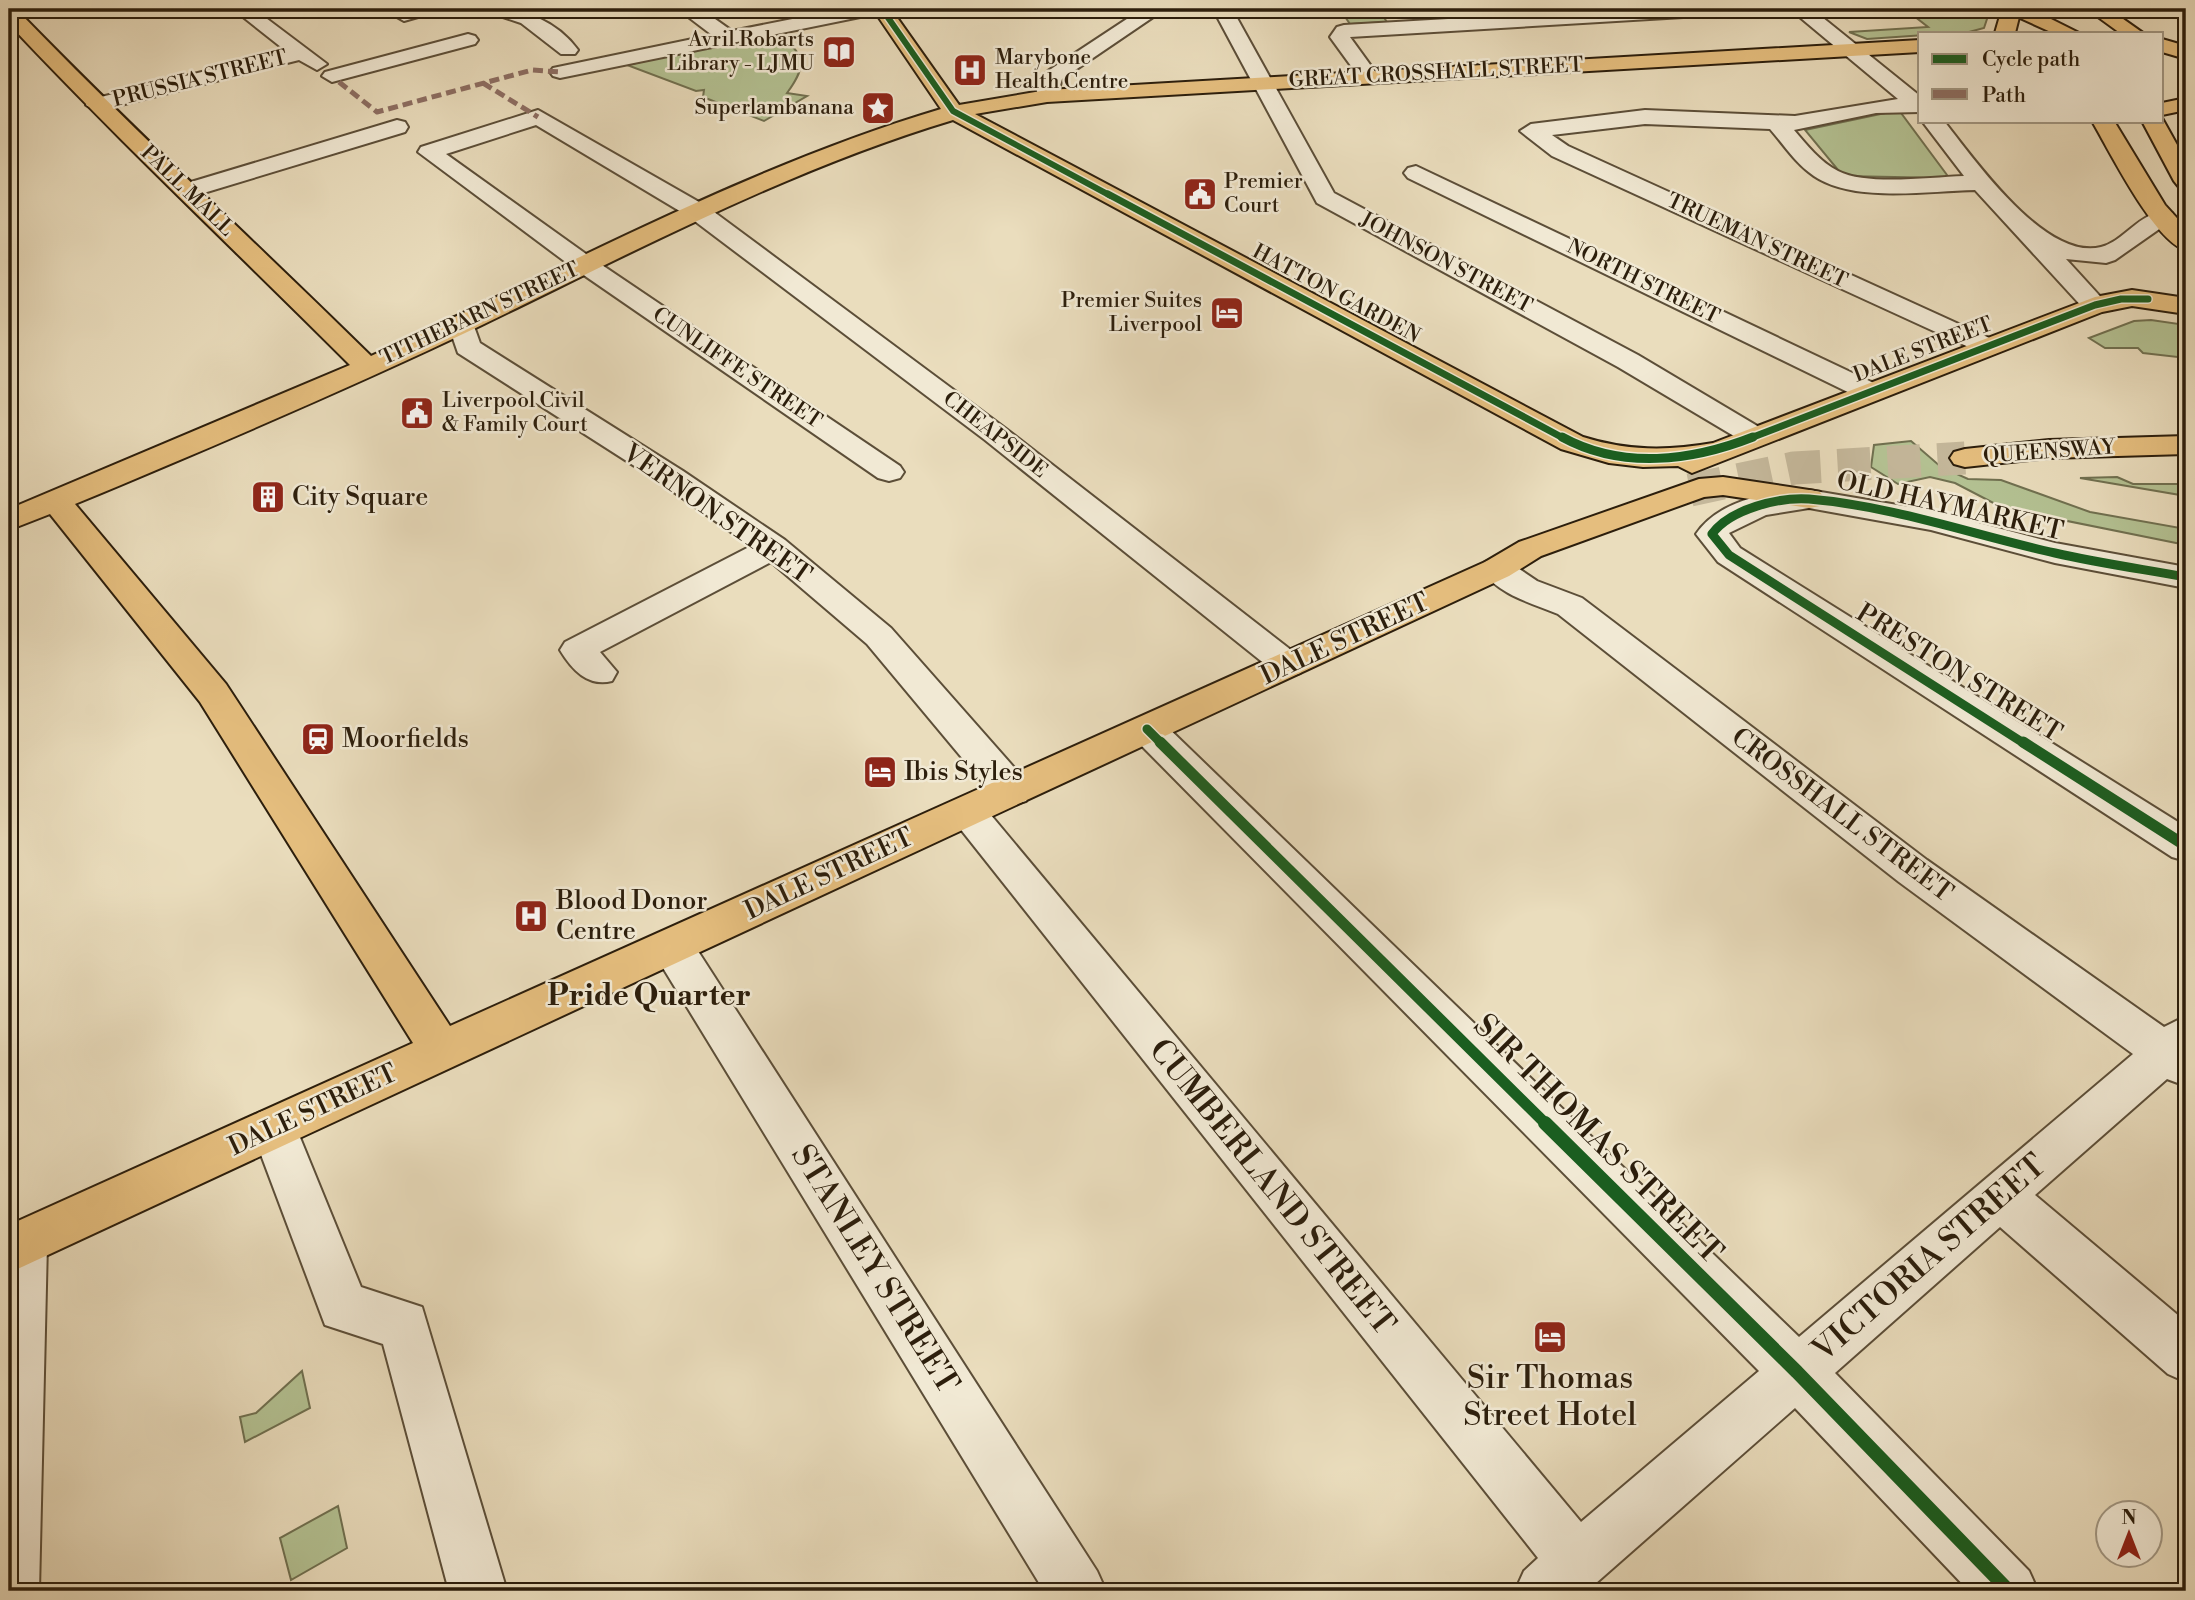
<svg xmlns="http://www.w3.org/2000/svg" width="2195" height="1600" viewBox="0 0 2195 1600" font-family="'Libre Bodoni',serif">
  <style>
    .green { fill: #b4c293; stroke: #707050; stroke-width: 2 }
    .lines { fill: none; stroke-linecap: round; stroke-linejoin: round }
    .major-tunnel { stroke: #c4b79a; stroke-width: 33; stroke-dasharray: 33 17; stroke-linecap: butt }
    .minor-casing { stroke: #5c4e38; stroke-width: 4 }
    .major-casing { stroke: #2c1e0c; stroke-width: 4 }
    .highway-casing { stroke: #2c1e0c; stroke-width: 4 }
    .minor { fill: #f1e9d4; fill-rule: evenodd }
    .major { fill: #e5be7e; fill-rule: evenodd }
    .highway { fill: #e5be7e; fill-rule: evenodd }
    .quiet { stroke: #8d6e63; stroke-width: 5; stroke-dasharray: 10 5; stroke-linecap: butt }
    .cycleway-far4-casing { stroke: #f1e9d4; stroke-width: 9 }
    .cycleway-far3-casing { stroke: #f1e9d4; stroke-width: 10 }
    .cycleway-far2-casing { stroke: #f1e9d4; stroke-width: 12 }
    .cycleway-far1-casing { stroke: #f1e9d4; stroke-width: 16 }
    .cycleway-casing { stroke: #f1e9d4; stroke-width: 18 }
    .cycleway-far4 { stroke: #1b5e20; stroke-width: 6 }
    .cycleway-far3 { stroke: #1b5e20; stroke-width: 7 }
    .cycleway-far2 { stroke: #1b5e20; stroke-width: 9 }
    .cycleway-far1 { stroke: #1b5e20; stroke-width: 11 }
    .cycleway { stroke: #1b5e20; stroke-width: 14 }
    .labels { text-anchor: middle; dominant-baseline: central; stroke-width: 5; stroke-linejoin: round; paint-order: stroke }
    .far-poi-label { font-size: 21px; fill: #2c1e0c; stroke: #f1e9d4; text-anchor: end }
    .far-street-label { font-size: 21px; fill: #2c1e0c; stroke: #f1e9d4 }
    .poi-label { font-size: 26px; fill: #2c1e0c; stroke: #f1e9d4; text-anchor: start }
    .street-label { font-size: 26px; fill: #2c1e0c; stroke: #f1e9d4 }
    .quarter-label { font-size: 30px; font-weight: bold; fill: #2c1e0c; stroke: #f1e9d4 }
    .near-street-label { font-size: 32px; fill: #2c1e0c; stroke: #f1e9d4 }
    .near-poi-label { font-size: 32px; fill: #2c1e0c; stroke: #f1e9d4 }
  </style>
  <rect width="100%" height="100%" fill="#eaddbd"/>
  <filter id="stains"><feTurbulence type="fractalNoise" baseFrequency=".00286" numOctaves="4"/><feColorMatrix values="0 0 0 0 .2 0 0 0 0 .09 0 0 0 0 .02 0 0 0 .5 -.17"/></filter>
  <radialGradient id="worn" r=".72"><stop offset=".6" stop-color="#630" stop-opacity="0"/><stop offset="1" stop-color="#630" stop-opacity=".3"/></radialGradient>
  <path class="green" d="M1378,9L1387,22L1350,24L1341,11Z
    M1905,9H1980L1987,19L1984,28L1969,32L1867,39L1849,32L1928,27Z
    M774,33C805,53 809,63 787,93L807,96L764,121L703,97L704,90L696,91L627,65Z
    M1890,112L1901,113L1947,175L1945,178L1843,176L1805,130Z
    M2151,320L2186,325V358L2143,353L2138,348H2105L2089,338L2134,321Z
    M1911,441L1941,467L1968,479L2001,480L2090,512L2186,529V545L2003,508L1955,483L1930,477L1898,484L1871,467L1874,445Z
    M2117,477L2133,484H2186V496L2080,478Z
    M302,1371L310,1408L245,1442L240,1417L256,1413Z
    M338,1506L347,1548L291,1580L280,1538Z"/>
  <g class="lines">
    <path class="major-tunnel" d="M1690,490L1794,468L1965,458"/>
    <g class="minor-casing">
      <path id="minor" d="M233,9H254L327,64L317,70L299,60L97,111L86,105L89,100L286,51Z
        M383,9H435L432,13L404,21Z
        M488,9C522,7 557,21 578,50L575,54H561L521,23L491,13Z
        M630,9H701L732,31L843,9H880L870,15L560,78L553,76L550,72L553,68L712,35L683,13L640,15Z
        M1142,9H1165L1062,79L1055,101H1039L1036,86L1048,71Z
        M1213,9H1232L1334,193L1638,355L1764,430L1769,436L1764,442L1754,445L1744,442L1618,367L1317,203Z
        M1623,9H1727L1717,15L1350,37L1379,77L1369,83L1362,81L1330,37L1337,27L1344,25Z
        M1790,9H1812L1920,96V112L1876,113L1794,130C1807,145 1820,162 1838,171C1867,186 1930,177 1964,176L1922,121H1944C1974,159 2045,261 2101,247C2126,241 2143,206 2172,213L2175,218L2115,260L2106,263L2066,259L2108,305L2104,311H2086L1975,190C1928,191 1854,203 1814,176C1796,164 1784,145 1770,129L1645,124L1552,135L1568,146L1996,341L2000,347L1996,353L1986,355L1552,156L1520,131L1531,124L1645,110L1795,116L1898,99Z
        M468,34L475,36L478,40L475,44L332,82L322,76L325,72Z
        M538,110L706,206L1005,428L1300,657L1306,665L1300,673L1288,677L1276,673L985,440L688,216L536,125L446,154L593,259L900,466L904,472L900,478L889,481L878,478L575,269L418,152L421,147Z
        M397,120L405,122L408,127L405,132L197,195H181L177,190L181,185Z
        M1416,166L1880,386L1884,392L1880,398L1870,401L1860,398L1408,178L1404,173L1408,168Z
        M461,316L471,318L480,343L683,471L785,540L891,628L1026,781L1031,791L1026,801L1012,805L998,801L867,644L771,562L600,652L617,672L612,681C588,687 572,670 560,650L565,642L751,546L661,483L458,353L448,324L451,318Z
        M1809,490L1933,511L2055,543L2186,567V588L2055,563L1931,530L1809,508L1766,515L1729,533L1740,548L2186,827V861L2172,857L1718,562L1696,534C1719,500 1770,491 1809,490Z
        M1497,559L1509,562L1537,581L1582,598L1927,860L2164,1027L2186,1016V1086L2167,1079L2035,1195L2186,1322V1382L2168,1374L2000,1227L1835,1373L2029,1571L2038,1591H1969L1795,1408L1587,1591H1515L1524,1571L1538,1558L947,812L952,802L966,797L980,802L1581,1522L1759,1371L1134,738L1129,729L1134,720L1147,716L1160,720L1799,1337L2133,1054L1899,882L1558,614C1531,603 1497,594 1481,569L1485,562Z
        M672,929L687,934L1097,1571L1106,1591H1044L657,958L651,946L657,934Z
        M274,1107L290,1113L361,1287L422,1307L507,1591H449L383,1344L325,1325L251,1128L258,1113Z
        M22,1220L39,1226L47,1243L39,1591H9V1225Z"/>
    </g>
    <g class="major-casing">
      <path id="major" d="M9,9H16C131,128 253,240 371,356C559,271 743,168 941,109L873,9H891L959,105L1047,90L1920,40V52L1047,102L975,114L1583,437C1627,451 1668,451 1713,443L2095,297L2132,290L2186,298V314L2132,306L2102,312L1692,473L1678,466L1643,467L1609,463L1561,449L953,120C790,169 635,251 482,325C348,389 212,447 75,504L226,684L450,1026L1485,562L1519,542L1699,479L1723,477L1809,490L1820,492L1825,499L1820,506L1809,508L1723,495L1704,497L1541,556L1509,576L9,1273V1225L413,1043L200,702L50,514L9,530V509L350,365C236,251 119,141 9,24Z
        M2002,9H2021L2015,33H1995Z
        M2186,436V454L2049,458L1965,467L1954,464L1950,458L1954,452L1965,449L2049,440Z"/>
    </g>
    <g class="highway-casing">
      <path id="highway" d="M2007,9H2031L2079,33H2053L2009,13Z
        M2087,9H2109L2143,33H2120Z
        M2162,39L2186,46V59L2162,52Z
        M2186,98V110L2162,115V103Z
        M2162,118L2186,161V188L2178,186L2174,181L2142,121H2162Z
        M2092,121H2114L2165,205L2186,228V250C2155,243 2109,150 2092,121Z"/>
    </g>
    <use href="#minor" class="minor"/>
    <use href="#major" class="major"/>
    <use href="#highway" class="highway"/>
    <path class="quiet" d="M339,82L377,112L532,70L560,72
      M483,83L538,117"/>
    <g class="cycleway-far4-casing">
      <path id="cycleway-far4" d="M882,9L953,111L1111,196"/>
    </g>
    <g class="cycleway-far3-casing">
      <path id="cycleway-far3" d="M1108,194L1565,439
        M1748,439L2095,305L2121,299H2148"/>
    </g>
    <g class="cycleway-far2-casing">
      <path id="cycleway-far2" d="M1562,437C1622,470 1692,461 1753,437
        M1147,729L1162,744
        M2025,744L1729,555L1712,534C1730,509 1779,497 1809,499C1893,506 1974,535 2055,553C2098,563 2142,569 2186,577"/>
    </g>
    <g class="cycleway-far1-casing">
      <path id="cycleway-far1" d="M1160,742L1547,1125
        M2023,742L2186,846"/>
    </g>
    <g class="cycleway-casing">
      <path id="cycleway" d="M1545,1123L1797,1372L2009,1591"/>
    </g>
    <use href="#cycleway-far4" class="cycleway-far4"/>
    <use href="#cycleway-far3" class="cycleway-far3"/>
    <use href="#cycleway-far2" class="cycleway-far2"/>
    <use href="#cycleway-far1" class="cycleway-far1"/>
    <use href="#cycleway" class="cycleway"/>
  </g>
  <defs>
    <g id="library-square" transform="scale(1.75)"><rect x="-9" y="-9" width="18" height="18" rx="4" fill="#8f2418" stroke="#f1e9d4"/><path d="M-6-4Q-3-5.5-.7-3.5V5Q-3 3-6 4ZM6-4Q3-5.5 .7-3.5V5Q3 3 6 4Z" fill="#fff"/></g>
    <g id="hospital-square" transform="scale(1.75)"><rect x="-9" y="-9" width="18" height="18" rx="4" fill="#8f2418" stroke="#f1e9d4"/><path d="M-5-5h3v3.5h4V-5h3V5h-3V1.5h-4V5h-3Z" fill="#fff"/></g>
    <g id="sight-square" transform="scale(1.75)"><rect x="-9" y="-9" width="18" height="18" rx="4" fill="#8f2418" stroke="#f1e9d4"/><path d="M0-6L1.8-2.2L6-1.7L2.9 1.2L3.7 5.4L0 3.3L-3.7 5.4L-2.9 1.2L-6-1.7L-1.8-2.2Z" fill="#fff"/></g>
    <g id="civic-square" transform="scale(1.75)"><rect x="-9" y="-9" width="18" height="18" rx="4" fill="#8f2418" stroke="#f1e9d4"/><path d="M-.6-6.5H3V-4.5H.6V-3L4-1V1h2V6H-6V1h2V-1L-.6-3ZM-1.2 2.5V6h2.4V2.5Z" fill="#fff"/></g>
    <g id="hotel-square" transform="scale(1.75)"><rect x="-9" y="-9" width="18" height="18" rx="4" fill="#8f2418" stroke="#f1e9d4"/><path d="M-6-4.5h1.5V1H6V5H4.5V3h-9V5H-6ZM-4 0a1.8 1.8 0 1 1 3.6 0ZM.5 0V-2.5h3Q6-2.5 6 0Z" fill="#fff"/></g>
    <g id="building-square" transform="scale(1.75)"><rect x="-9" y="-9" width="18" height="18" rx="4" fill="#8f2418" stroke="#f1e9d4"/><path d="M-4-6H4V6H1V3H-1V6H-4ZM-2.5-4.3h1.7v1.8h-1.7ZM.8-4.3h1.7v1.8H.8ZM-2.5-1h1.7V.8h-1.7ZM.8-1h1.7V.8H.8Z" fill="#fff"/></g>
    <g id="station-square" transform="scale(1.75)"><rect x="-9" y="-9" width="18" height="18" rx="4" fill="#8f2418" stroke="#f1e9d4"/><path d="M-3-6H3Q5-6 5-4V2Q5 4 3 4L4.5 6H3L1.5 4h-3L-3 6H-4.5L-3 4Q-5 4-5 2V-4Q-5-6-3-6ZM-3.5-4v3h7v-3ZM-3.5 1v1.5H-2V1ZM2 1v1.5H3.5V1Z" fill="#fff"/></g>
  </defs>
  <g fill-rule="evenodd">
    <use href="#library-square" x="839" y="52"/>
    <use href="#hospital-square" x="970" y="70"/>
    <use href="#sight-square" x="878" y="108"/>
    <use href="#civic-square" x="1200" y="194"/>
    <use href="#hotel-square" x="1227" y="313"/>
    <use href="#civic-square" x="417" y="413"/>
    <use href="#building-square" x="268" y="497"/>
    <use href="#station-square" x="318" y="739"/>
    <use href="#hotel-square" x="880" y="772"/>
    <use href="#hospital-square" x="531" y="916"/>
    <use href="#hotel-square" x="1550" y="1337"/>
  </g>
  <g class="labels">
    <g class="far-poi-label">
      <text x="814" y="40">Avril Robarts<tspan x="814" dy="24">Library - LJMU</tspan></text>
      <text x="995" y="58" text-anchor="start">Marybone<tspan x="995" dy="24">Health Centre</tspan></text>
      <text x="854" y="108">Superlambanana</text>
      <text x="1224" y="182" text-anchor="start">Premier<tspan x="1224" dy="24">Court</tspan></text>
      <text x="1202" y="301">Premier Suites<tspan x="1202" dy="24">Liverpool</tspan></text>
      <text x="442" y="401" text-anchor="start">Liverpool Civil<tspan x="442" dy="24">&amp; Family Court</tspan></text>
    </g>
    <g class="far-street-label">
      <text transform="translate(1436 73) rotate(-3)">GREAT CROSSHALL STREET</text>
      <text transform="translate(200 79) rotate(-14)">PRUSSIA STREET</text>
      <text transform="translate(187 191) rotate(44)">PALL MALL</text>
      <text transform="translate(1757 241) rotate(25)">TRUEMAN STREET</text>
      <text transform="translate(1446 263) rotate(28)">JOHNSON STREET</text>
      <text transform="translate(1643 282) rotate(26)">NORTH STREET</text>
      <text transform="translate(1336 294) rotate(28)">HATTON GARDEN</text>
      <text transform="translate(480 314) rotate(-25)">TITHEBARN STREET</text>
      <text transform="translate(1923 350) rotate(-21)">DALE STREET</text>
      <text transform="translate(737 368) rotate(34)">CUNLIFFE STREET</text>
      <text transform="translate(995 435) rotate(38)">CHEAPSIDE</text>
      <text transform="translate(2049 452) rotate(-4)">QUEENSWAY</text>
    </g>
    <g class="poi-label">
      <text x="292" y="497">City Square</text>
      <text x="342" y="739">Moorfields</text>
      <text x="904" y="772">Ibis Styles</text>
      <text x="556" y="901">Blood Donor<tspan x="556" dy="30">Centre</tspan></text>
    </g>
    <g class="street-label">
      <text transform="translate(1950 506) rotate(13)">OLD HAYMARKET</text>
      <text transform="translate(717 514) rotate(35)">VERNON STREET</text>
      <text transform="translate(1345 639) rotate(-25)">DALE STREET</text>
      <text transform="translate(1959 673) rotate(32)">PRESTON STREET</text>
      <text transform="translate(1842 815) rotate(37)">CROSSHALL STREET</text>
      <text transform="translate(829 874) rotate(-25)">DALE STREET</text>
      <text transform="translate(313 1110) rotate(-25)">DALE STREET</text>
    </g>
    <g class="quarter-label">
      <text x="649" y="996">Pride Quarter</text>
    </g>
    <g class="near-street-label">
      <text transform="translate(1598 1139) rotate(45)">SIR THOMAS STREET</text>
      <text transform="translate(1272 1187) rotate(51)">CUMBERLAND STREET</text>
      <text transform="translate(1929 1258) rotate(-41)">VICTORIA STREET</text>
      <text transform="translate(875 1269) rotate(58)">STANLEY STREET</text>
    </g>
    <g class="near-poi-label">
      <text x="1550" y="1378">Sir Thomas<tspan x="1550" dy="37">Street Hotel</tspan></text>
    </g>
  </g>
  <rect width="2195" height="1600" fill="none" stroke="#eaddbd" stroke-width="35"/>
  <rect x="10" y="10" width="2174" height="1579" fill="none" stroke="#2c1e0c" stroke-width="3.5"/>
  <rect x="18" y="18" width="2160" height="1565" fill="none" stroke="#2c1e0c" stroke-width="2"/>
  <rect x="1918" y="32" width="245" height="91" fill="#f1e9d4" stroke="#a29884" stroke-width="2"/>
  <rect x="1932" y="54" width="35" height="10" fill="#1b5e20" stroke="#a29884" stroke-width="2"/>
  <text x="1982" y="66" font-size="21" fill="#2c1e0c">Cycle path</text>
  <rect x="1932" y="89" width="35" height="10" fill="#8d6e63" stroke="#a29884" stroke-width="2"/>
  <text x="1982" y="102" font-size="21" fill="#2c1e0c">Path</text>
  <g transform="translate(2129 1534)"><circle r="33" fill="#f1e9d4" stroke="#a29884" stroke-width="2"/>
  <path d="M0-5L12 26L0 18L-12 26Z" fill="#8f2418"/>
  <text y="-10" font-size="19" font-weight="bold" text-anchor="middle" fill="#2c1e0c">N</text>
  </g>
  <rect width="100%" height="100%" filter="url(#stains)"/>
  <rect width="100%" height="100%" fill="url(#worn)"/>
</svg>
